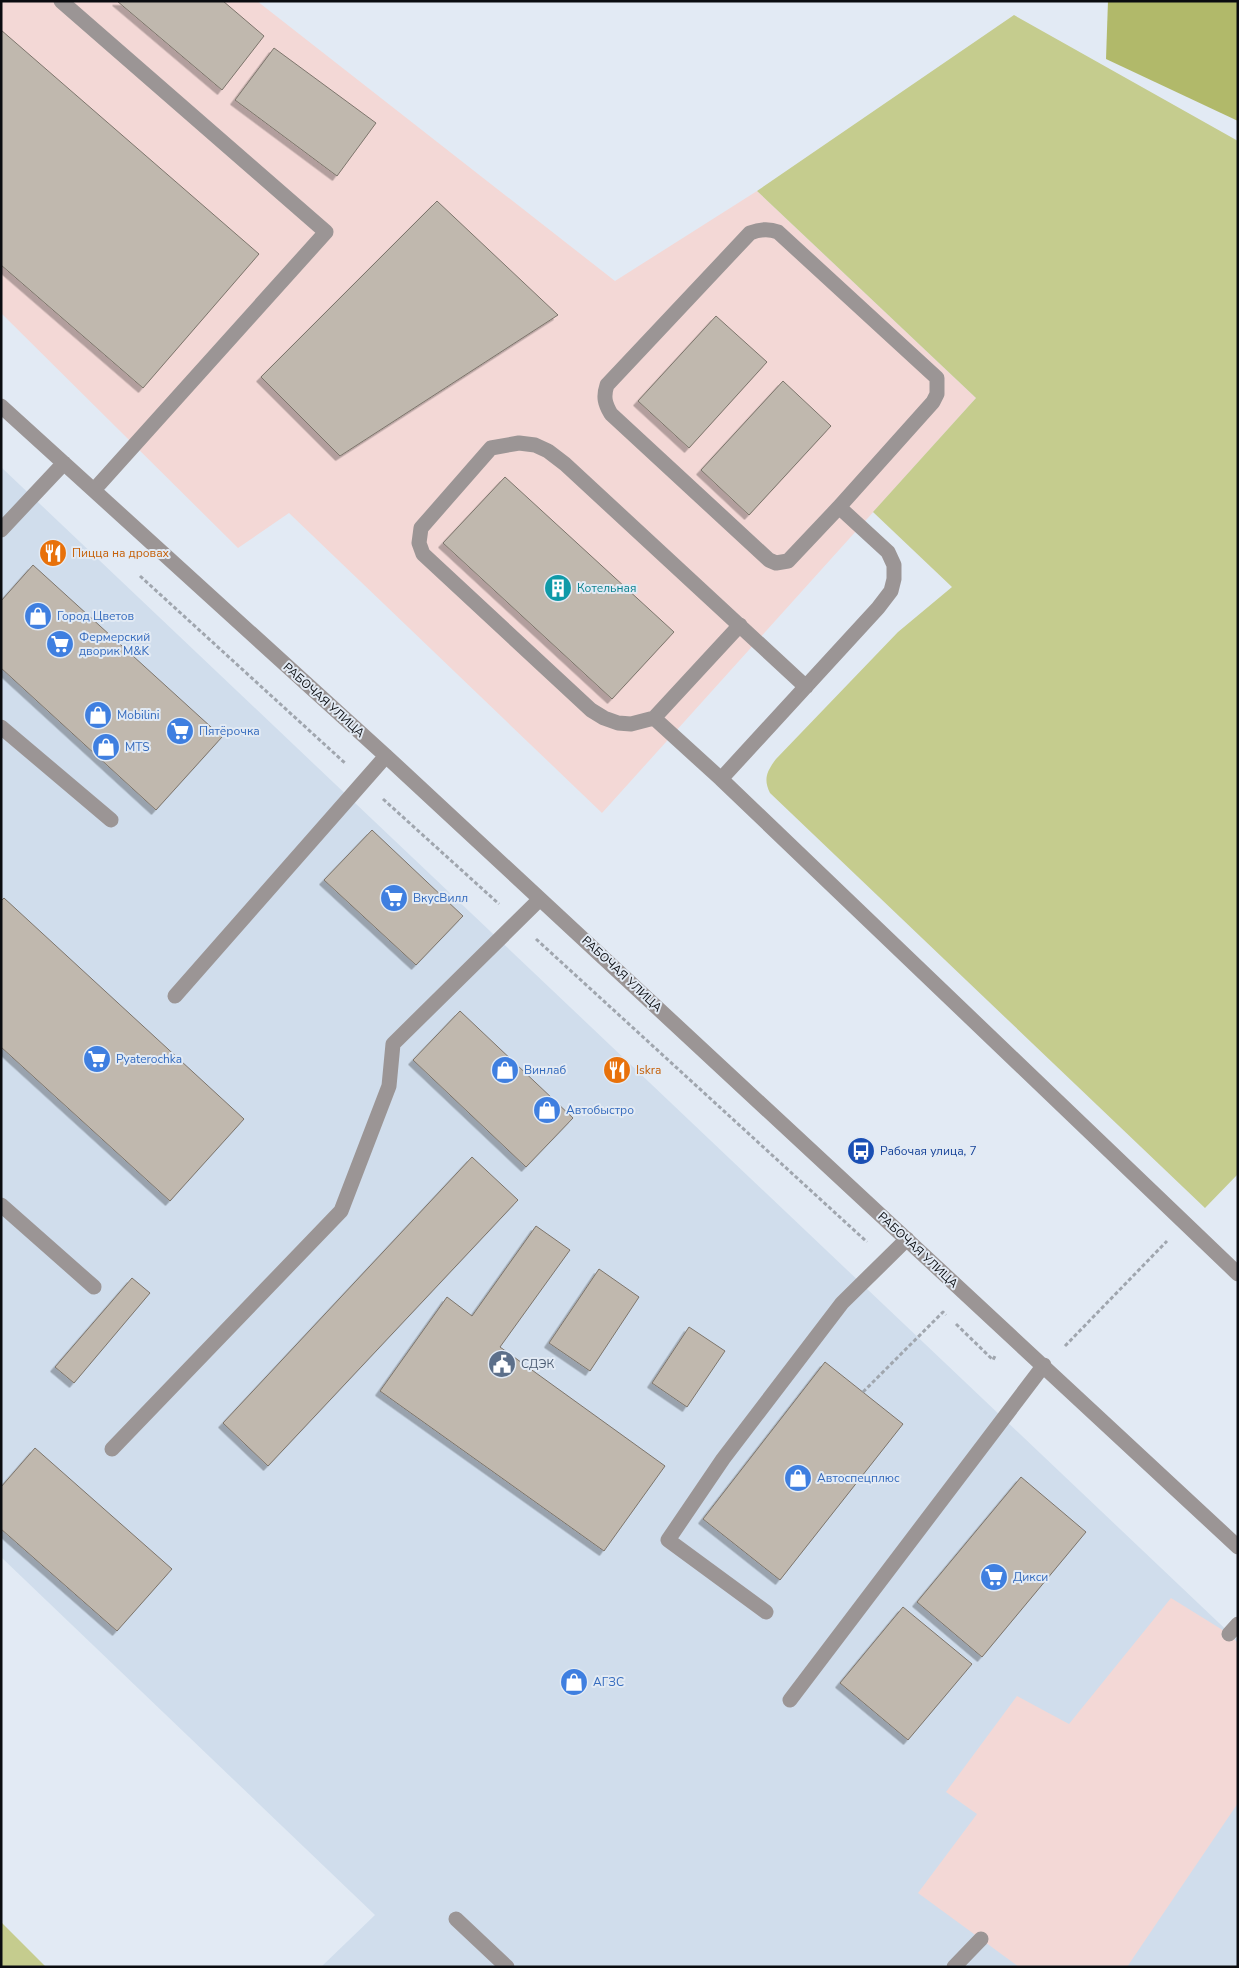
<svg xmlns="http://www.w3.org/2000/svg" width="1239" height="1968" viewBox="0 0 1239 1968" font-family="'Nunito Sans',sans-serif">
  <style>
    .built { fill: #d0ddec }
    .industrial { fill: #f3d8d6 }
    .green { fill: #c5cc8e }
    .forest { fill: #b1b96a }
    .building { fill: #c0b8ae; stroke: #7d756c; filter: url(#shadow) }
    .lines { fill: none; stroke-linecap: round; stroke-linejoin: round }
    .path { stroke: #a0a6ae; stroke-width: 3; stroke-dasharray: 4 2.5; stroke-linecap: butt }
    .minor { stroke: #9b9595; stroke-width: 15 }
    .labels { text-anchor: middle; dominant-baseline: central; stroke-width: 4; stroke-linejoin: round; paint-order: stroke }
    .food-label { font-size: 12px; fill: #c56008; stroke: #e2eaf4; text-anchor: start }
    .culture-label { font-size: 12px; fill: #0d838f; stroke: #e2eaf4; text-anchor: start }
    .shop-label { font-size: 12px; fill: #366cbe; stroke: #e2eaf4; text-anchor: start }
    .street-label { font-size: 12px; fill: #0a0c10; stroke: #e2eaf4 }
    .transit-label { font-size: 12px; fill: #164399; stroke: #e2eaf4; text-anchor: start }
    .service-label { font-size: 12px; fill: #4e5e75; stroke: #e2eaf4; text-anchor: start }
  </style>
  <defs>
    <filter id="shadow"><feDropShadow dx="-4.5" dy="4.5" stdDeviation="0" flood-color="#0004"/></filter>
  </defs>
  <rect width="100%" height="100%" fill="#e2eaf4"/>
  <path class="built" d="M1,467L1238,1641V1967H321L375,1915L1,1557Z"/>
  <path class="industrial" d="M1,1H257L615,281L757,191L976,398L602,813L289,513L238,548L1,313Z
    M1171,1598L1229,1634L1238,1643V1803L1127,1967H1019L918,1893L977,1814L946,1792L1017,1696L1069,1724Z"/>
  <path class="green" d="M1014,15L1238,141V1174L1205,1208L770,793C763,779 767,771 776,759L898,632L952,587L873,512L976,398L757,191Z
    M1,1922L46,1967H1Z"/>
  <path class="forest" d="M1108,1H1238V121L1106,59Z"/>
  <path class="building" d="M117,1H223L264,36L222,90Z
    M1,30L259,254L143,388L1,265Z
    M274,48L376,123L337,176L235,100Z
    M437,201L558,315L340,456L261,377Z
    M716,316L767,362L689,448L638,401Z
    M783,381L831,426L749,515L701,470Z
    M505,477L674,632L612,699L443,543Z
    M33,565L222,737L156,810L1,668V601Z
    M372,830L463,916L416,965L324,880Z
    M4,898L244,1119L170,1201L1,1047V901Z
    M460,1011L573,1118L526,1167L413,1060Z
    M472,1157L518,1200L268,1466L223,1423Z
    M536,1226L570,1250L500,1347L665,1466L604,1551L380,1391L447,1297L472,1316Z
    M599,1269L639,1297L590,1371L549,1343Z
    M132,1278L150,1293L74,1383L55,1367Z
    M689,1327L725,1351L687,1407L652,1383Z
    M825,1362L903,1424L780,1580L703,1519Z
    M35,1448L172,1569L117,1631L1,1529V1487Z
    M1021,1477L1086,1532L982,1657L917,1602Z
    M903,1607L972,1664L908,1740L840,1683Z"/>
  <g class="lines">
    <path class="path" d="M140,576L346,764
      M383,799L499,904
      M536,939L867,1242
      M956,1324L993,1360L995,1356
      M1065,1346L1167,1241
      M863,1392L943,1312L946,1315"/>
    <path class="minor" d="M61,1L326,232L94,490
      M1,406L386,756L1238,1547
      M839,507L933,402L937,394V378L778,232C768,228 760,229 750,233L607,385C603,397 605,404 611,414L769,560L776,563L788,561L839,507L888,552L894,565V579L891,591L878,608L721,779L1238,1274
      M1,530L64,463
      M740,625L654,718L631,724L618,723L604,718L591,710L423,554L419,543L421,528L491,448L519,443L535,445L548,451L565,464L806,687
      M654,718L721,779
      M1,727L111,820
      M175,996L386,756
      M1,1205L94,1287
      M112,1449L341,1211L389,1086L393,1044L540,899
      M766,1612L668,1540L723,1459L842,1303L907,1239
      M1229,1634L1238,1624
      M790,1700L1044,1365
      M456,1919L507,1967
      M954,1967L981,1939"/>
  </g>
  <defs>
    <g id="restaurant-disc" transform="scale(1.4375)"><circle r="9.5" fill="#e8710a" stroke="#e2eaf4"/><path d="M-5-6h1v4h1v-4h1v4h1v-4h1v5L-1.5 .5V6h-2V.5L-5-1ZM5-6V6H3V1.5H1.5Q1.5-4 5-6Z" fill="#fff"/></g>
    <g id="building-disc" transform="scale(1.4375)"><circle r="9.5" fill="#0f9aa8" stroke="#e2eaf4"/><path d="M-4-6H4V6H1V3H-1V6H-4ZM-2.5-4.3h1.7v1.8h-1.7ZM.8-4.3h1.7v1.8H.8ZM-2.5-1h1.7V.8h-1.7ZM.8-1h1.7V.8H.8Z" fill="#fff"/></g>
    <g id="shop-disc" transform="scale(1.4375)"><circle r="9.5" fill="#3f7fe0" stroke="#e2eaf4"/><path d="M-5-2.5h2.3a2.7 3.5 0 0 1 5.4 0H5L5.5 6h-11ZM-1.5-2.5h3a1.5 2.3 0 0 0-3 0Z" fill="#fff"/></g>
    <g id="supermarket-disc" transform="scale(1.4375)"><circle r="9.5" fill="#3f7fe0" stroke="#e2eaf4"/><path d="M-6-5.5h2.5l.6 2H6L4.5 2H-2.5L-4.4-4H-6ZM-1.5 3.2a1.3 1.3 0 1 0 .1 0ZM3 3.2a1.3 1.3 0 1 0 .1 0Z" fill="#fff"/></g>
    <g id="bus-disc" transform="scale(1.4375)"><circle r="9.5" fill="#1a4fb4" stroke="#e2eaf4"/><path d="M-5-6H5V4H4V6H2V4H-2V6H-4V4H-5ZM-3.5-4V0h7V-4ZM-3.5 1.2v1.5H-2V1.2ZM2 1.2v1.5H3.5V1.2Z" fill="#fff"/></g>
    <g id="civic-disc" transform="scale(1.4375)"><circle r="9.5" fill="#5c6f8a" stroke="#e2eaf4"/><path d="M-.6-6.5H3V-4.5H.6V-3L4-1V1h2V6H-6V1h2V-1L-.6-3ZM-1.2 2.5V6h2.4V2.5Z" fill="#fff"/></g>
  </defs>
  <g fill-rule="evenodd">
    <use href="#restaurant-disc" x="53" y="553"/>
    <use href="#building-disc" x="558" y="588"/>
    <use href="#shop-disc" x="38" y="616"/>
    <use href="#supermarket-disc" x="60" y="644"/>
    <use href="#shop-disc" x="98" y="715"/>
    <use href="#supermarket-disc" x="180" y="731"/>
    <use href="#shop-disc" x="106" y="747"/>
    <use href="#supermarket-disc" x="394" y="898"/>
    <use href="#supermarket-disc" x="97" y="1059"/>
    <use href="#shop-disc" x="505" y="1070"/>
    <use href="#restaurant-disc" x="617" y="1070"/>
    <use href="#shop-disc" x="547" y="1110"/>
    <use href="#bus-disc" x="861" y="1151"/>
    <use href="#civic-disc" x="502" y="1364"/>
    <use href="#shop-disc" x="798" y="1478"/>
    <use href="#supermarket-disc" x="994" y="1577"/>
    <use href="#shop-disc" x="574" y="1682"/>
  </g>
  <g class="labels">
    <g class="food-label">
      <text x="72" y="553">Пицца на дровах</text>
      <text x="636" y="1070">Iskra</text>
    </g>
    <g class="culture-label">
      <text x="577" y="588">Котельная</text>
    </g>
    <g class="shop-label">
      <text x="57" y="616">Город Цветов</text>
      <text x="79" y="637">Фермерский<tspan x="79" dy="14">дворик М&amp;K</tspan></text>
      <text x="117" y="715">Mobilini</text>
      <text x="199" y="731">Пятёрочка</text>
      <text x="125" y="747">MTS</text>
      <text x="413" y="898">ВкусВилл</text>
      <text x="116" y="1059">Pyaterochka</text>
      <text x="524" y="1070">Винлаб</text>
      <text x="566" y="1110">Автобыстро</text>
      <text x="817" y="1478">Автоспецплюс</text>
      <text x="1013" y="1577">Дикси</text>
      <text x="593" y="1682">АГЗС</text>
    </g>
    <g class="street-label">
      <text transform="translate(324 700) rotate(42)">РАБОЧАЯ УЛИЦА</text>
      <text transform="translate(622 974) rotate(43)">РАБОЧАЯ УЛИЦА</text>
      <text transform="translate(918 1250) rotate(43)">РАБОЧАЯ УЛИЦА</text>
    </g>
    <g class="transit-label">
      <text x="880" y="1151">Рабочая улица, 7</text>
    </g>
    <g class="service-label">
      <text x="521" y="1364">СДЭК</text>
    </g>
  </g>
  <rect width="1239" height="1968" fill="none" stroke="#0a0c10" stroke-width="5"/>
</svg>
